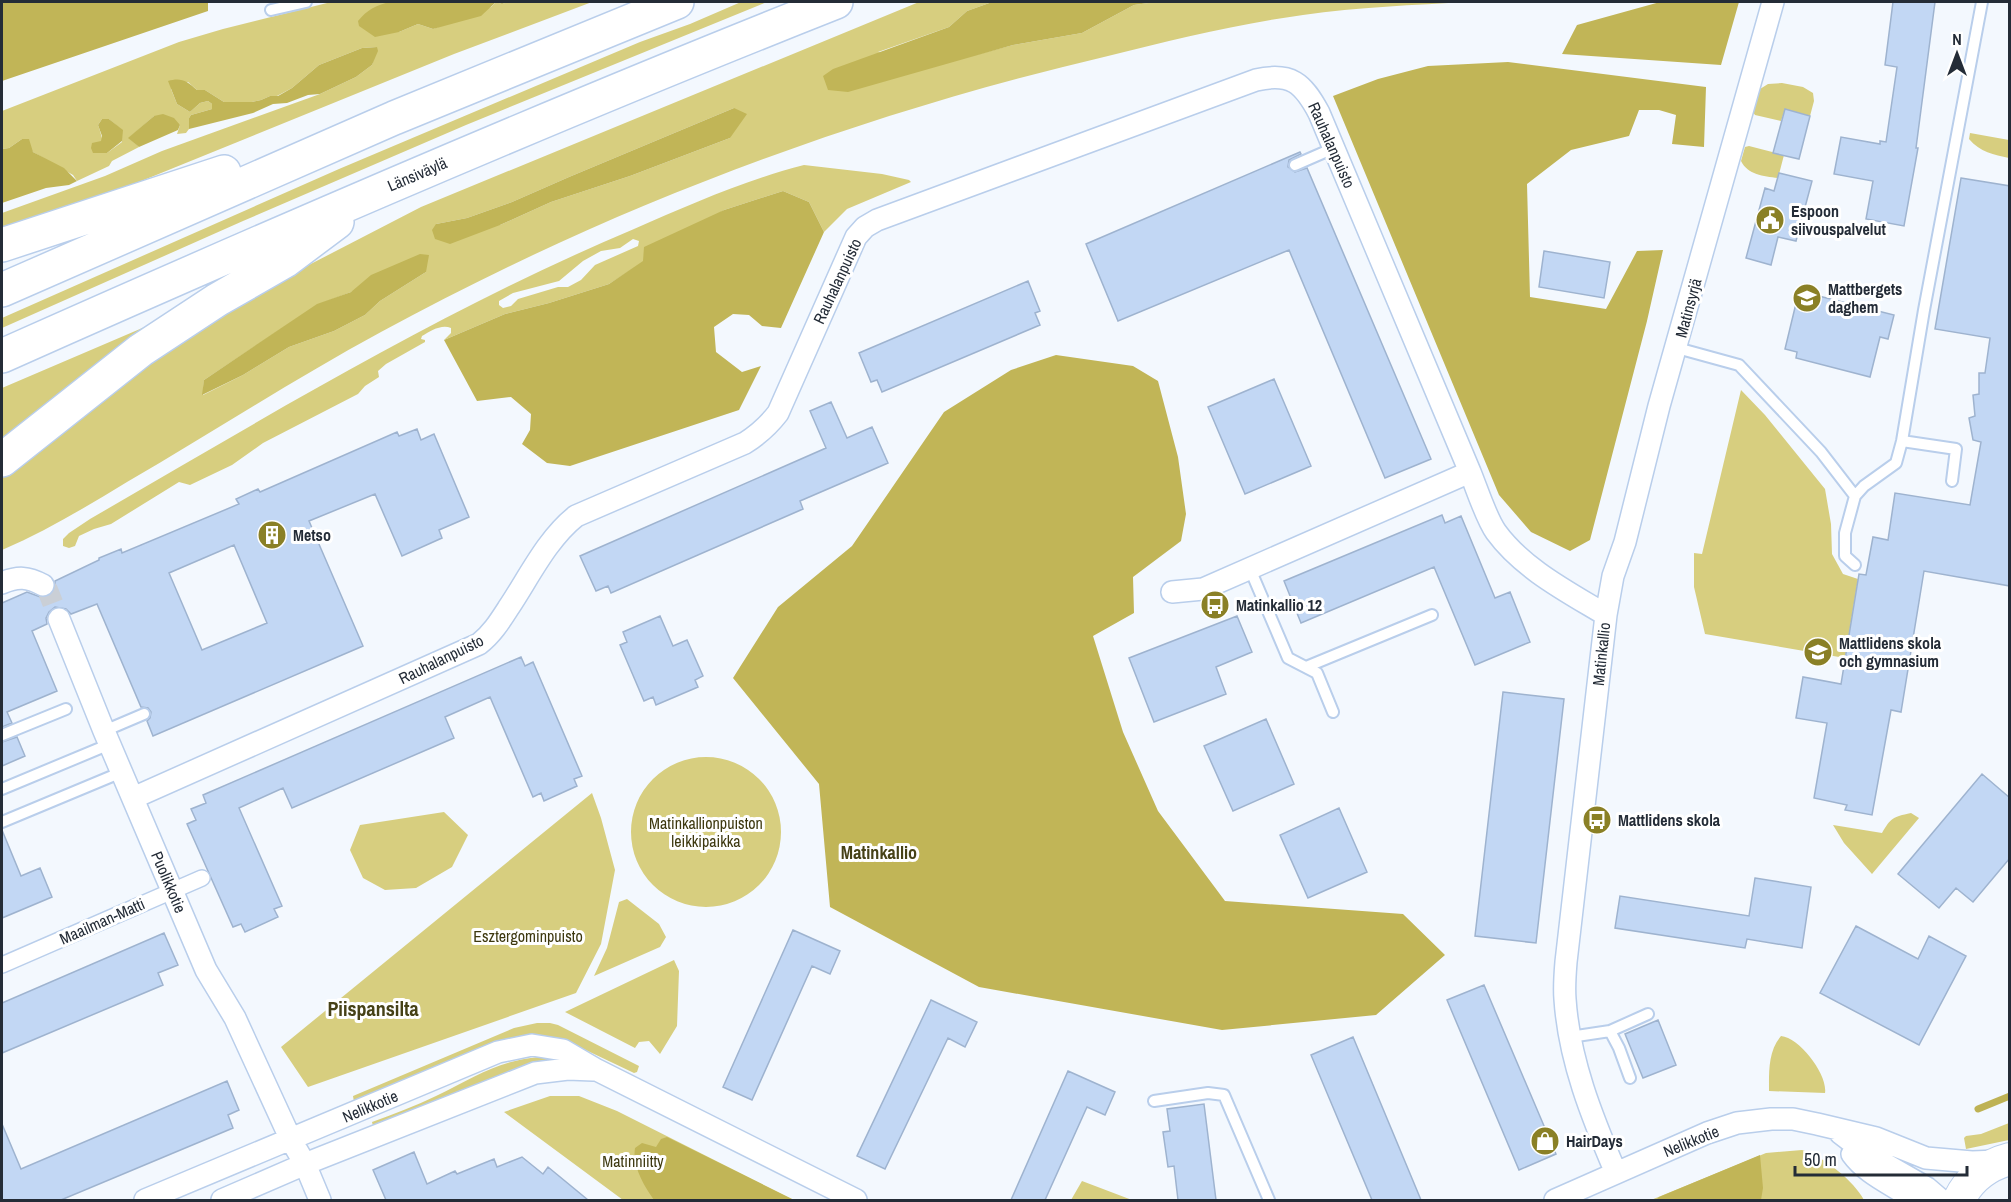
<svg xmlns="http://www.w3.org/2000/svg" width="2011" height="1202" viewBox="0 0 2011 1202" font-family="'Archivo Narrow',sans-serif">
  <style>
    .green { fill: #d7ce7f; fill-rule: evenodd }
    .forest { fill: #c1b557 }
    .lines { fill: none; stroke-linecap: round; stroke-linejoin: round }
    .stream { stroke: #beb254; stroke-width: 7 }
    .building { fill: #c2d7f4; stroke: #9eb3cf; stroke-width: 1.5; fill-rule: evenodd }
    .minor-tunnel { stroke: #cacfd6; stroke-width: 21; stroke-dasharray: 21 10; stroke-linecap: butt }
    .service-casing { stroke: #b9ceeb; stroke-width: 14 }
    .pedestrian-casing { stroke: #b9ceeb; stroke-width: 18 }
    .minor-casing { stroke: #b9ceeb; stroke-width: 24 }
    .primary-casing { stroke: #b9ceeb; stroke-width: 34 }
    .motorway-casing { stroke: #b9ceeb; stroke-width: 36 }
    .service { stroke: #fff; stroke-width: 10 }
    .pedestrian { stroke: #fff; stroke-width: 15 }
    .minor { stroke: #fff; stroke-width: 21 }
    .primary { stroke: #fff; stroke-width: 32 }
    .motorway { stroke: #fff; stroke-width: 33 }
    .labels { text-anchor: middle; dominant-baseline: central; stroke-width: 6; stroke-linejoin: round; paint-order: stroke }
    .street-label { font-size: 16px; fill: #242c37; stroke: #fff }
    .poi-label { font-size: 16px; font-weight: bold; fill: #242c37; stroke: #fff; text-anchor: start }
    .park-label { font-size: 16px; fill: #3d380f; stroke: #fff }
    .neighbourhood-label { font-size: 18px; font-weight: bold; fill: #464117; stroke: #fff }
    .quarter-label { font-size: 20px; font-weight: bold; fill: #464117; stroke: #fff }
  </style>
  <rect width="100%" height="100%" fill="#f3f8fe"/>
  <path class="green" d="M331,2H390H387L399,32L418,24L433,29L491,7L496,2L502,4L508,2H592L454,54L102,197L2,231V213L105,176L162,151L320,94L356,77L372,65L377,47L362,48L319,65L292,88L277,96H270L261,100L252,102H224L205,90H197L188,82L171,89L177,104L190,112L200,103L208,101L212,104V109L191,115L189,118V129L186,133L177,134L180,125L154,116L129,138L139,147L112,161L109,166L77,181L73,175L33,152L22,139L9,148L2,149V111L179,42L223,29ZM102,119H109L122,130V142L107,153C102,143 102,135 98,125Z
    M741,2H767L466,125L243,221L2,328V318L339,169L640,42L690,24Z
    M919,2H992L967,11L949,27L878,52L934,66L1013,45L1082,33L1134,5L1156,2H1469C1414,5 1358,7 1303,15C1237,24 1172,40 1108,56C856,115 608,208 381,332C294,379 212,433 127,482C86,507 46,531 2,550V477L78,414L245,298L421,207ZM734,108L730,138L630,176L551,202L500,225L436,224L467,218L512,202L569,177ZM426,272L380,301L365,315L334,331L289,347L243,375L203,395L204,380L317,305L351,292Z
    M1782,83L1803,87L1813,93L1814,101L1810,116L1785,109L1781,121L1755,115L1753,112L1760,89L1768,84Z
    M1970,133L2009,140V158C1994,155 1980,152 1969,139Z
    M1749,146L1784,155L1778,178C1763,176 1748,175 1741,161L1745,147Z
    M804,165L882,174L909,180L911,182L847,209L824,232L809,202L783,191L724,210L609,284L549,303L505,314L444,340L451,333V328C441,324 431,331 422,336L421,339L425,340V342L386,364L378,371L379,377L365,386L358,394L263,443L232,465L190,485L179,482L111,524L94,529L79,536L75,546L69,548L63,546V539L69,533L90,519C268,416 444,309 634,229C689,205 745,180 804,165ZM633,239L639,241L638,246L595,265L581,280L568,287H558L518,299L511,306L503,308L499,305V301L513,293L559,281L583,261L601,251L620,248Z
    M161,320L2,448V388Z
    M1741,390L1765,415L1825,489L1831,524L1832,554L1843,574L1858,579L1845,658L1705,634L1694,587V553L1702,554Z
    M631 832a75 75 0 1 1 150 0a75 75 0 1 1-150 0Z
    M592,793L601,818L615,870L601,944L576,993L308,1087L281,1047Z
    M444,812L468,835L452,867L416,888L385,890L363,878L350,850L360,825Z
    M1911,813L1919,818L1872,874L1844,843L1833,825L1882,833C1891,818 1892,817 1911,813Z
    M627,899L659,924L666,937L660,947L594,976L607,948L619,902Z
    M674,960L679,971L677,1026L660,1054L649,1041L639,1042L635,1048L565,1012Z
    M537,1023H550L558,1025L639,1066L637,1072L634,1073L571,1043L354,1102L353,1096L514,1028Z
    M1781,1036C1800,1038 1828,1075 1825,1093L1769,1091C1769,1072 1768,1051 1781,1036Z
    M539,1057L552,1058L550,1060L527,1064L410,1113L373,1126L372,1122C394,1114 415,1106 436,1096C474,1078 496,1061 539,1057Z
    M550,1096H579L617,1111L794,1200H623L504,1112Z
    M2009,1123V1140L1966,1149L1964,1138L1966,1136L1981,1134Z
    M1802,1150C1822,1155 1855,1182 1864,1200H1651L1766,1153Z
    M1082,1181L1132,1200H1071Z"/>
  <path class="forest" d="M2,2H208V11L2,81Z
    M390,2H508L502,4L496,2L481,16L433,29L418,24L399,32L375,37L359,26L358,21C367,10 376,5 390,2Z
    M992,2H1156L1134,5L1082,33L1013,45L848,92L828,90L823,76L833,69L949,27L967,11Z
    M1660,2H1739L1721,65L1562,54L1577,25Z
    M377,47L378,51L372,65L356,77L320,94L308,95L287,103L273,104L253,113L189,129V118L191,115L212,109V104L208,101L200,103L190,112L177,104L168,81C181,77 187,81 197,90H205L224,102H252L261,100L270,96H278L292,88L319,65L362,48Z
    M1508,62L1706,87L1704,147L1672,144L1676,115L1659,110H1639L1629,136L1571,150L1527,184L1530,297L1606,309L1637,251L1663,250L1647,321L1590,540L1570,551L1531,532L1499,495L1333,96L1378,79L1428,66Z
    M734,108L747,114L730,138L630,176L551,202L500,225L450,244L435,239L432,230L436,224L467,218L512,202L569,177Z
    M163,114L174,118L180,125L178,130L139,147L128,138L154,116Z
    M102,119H109L123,130L122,141L107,153H93L91,148L92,143L101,141L102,136L98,125Z
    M22,139H29L33,152L64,168L77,181L69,185L46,188L2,203V149L9,148Z
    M783,191L809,202L824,232L781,328L762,326L749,315L733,314L714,327L716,352L742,372L761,366L739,410L570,466L547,463L522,444L530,430L531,414L511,397L477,401L444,340L505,314L549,303L609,284L643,261L644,247L724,210Z
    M420,254L429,255L426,272L380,301L365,315L334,331L289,347L243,375L202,395L204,380L317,304L351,292L371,275Z
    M1056,355L1133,366L1158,381L1178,457L1186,514L1181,541L1133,577L1134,613L1093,636L1123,732L1158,811L1225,901L1403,914L1445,955L1376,1015L1222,1030L979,987L830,907L819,784L733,678L778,607L852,546L944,412L1011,370Z
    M667,1137L794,1200H654C644,1186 632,1166 635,1148L642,1143L656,1147L661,1139Z
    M1760,1155L1763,1188L1761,1200H1656L1659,1197Z"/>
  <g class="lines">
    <path class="stream" d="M1978,1109L2010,1096"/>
  </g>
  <path class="building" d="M1893,2H1935L1916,148H1918L1904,226L1866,219L1873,181L1834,174L1841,137L1880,144V141L1886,142L1897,67L1885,65Z
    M1785,109L1810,116L1799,159L1773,153Z
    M1300,152L1301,154L1289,160L1288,167L1295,172L1307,168L1431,459L1385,478L1289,250L1118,321L1086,244Z
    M1779,173L1812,181L1796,241L1778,237L1771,265L1746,258L1765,188L1774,191Z
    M1961,178L2010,186V586L1924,571L1901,712L1891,710L1872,815L1845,810L1847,805L1814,798L1827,723L1796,718L1803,677L1841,684L1859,574L1866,575L1873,537L1888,540L1895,493L1970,505L1981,442L1973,440L1969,418L1975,416L1973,395L1979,394V373H1985L1990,338L1935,329Z
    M1544,251L1610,262L1604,298L1539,287Z
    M1028,281L1040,311L1035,313L1040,325L882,392L877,380L871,382L859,353Z
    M1799,291L1894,315L1888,339L1880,337L1870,377L1796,358L1797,352L1785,349Z
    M1274,379L1311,466L1245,494L1208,407Z
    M831,402L847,438L872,427L888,463L800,501L803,509L611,593L608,586L596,591L580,556L826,448L810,411Z
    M417,429L421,440L434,434L469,517L439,530L442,538L402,556L375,494L309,521L363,646L153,736L147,721L150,718L151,712L148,708L141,707L97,604L71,614L66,609L55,607L49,612L46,618L47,624L32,631L57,691L7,712L12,723L2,727V603L27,592L43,598L50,596L55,590V581L99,560V558L121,549L122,553L239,504L236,499L258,489L260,492L397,432L399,436ZM234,545L267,623L202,650L169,573Z
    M1442,515L1445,523L1461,516L1495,598L1510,592L1530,642L1475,665L1434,567L1301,623L1284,581Z
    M660,616L673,646L687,640L703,676L695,680L698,687L656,705L653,697L644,701L620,645L627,642L623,632Z
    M1237,616L1252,652L1216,667L1226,694L1154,722L1129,658Z
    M521,657L525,666L533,662L582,776L574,779L577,786L544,801L541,793L533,797L490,697L445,717L454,738L292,808L283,788L239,808L282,906L274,909L278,917L245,932L241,924L233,927L187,824L196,820L191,809L206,803L203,795Z
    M1503,692L1564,699L1536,943L1475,936Z
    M1266,719L1294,784L1233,811L1204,746Z
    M17,737L25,756L2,766V742Z
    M1982,774L2010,798V858L1973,902L1956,888L1939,908L1898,874Z
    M1339,808L1367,872L1308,898L1280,835Z
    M2,830L21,876L40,868L52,897L2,918Z
    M1755,878L1811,887L1802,948L1747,939L1745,948L1615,928L1620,896L1749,916Z
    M1856,926L1918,959L1929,936L1966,956L1919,1045L1820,993Z
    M793,930L840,951L830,974L812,966L752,1100L723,1087Z
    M164,933L178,965L158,973L163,985L2,1053V1003Z
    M1484,985L1556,1154L1519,1170L1447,1000Z
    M931,1000L977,1022L965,1047L948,1038L885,1169L857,1156Z
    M1658,1020L1676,1065L1643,1078L1625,1034Z
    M1353,1037L1421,1200H1372L1311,1055Z
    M1068,1071L1115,1092L1105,1115L1087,1107L1045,1200H1011Z
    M227,1081L239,1110L228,1115L233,1128L61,1200H2V1124L21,1169Z
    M1204,1104L1216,1200H1178L1174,1166L1168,1167L1163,1132L1170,1131L1167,1109Z
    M414,1152L427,1184L455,1171L457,1174L494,1159L497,1167L522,1157L543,1174L548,1167L588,1200H386L373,1170Z"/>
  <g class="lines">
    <path class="minor-tunnel" d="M43,585L48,591L59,619"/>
    <g class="service-casing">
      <path id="service" d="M271,10L306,2
        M1295,165L1334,148
        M1677,348L1739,365L1821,452L1855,496
        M1902,441L1956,449L1952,481
        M1855,565L1845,556V533L1855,496L1864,486L1896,463L1902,441L1924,310L1982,2
        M1250,569L1288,658L1317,673L1333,712
        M1306,667L1432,615
        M104,731L144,714
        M2,735L66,709
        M2,789L110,744
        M2,822L122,772
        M1610,1031L1619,1048L1630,1078
        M1570,1037L1610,1031L1648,1014
        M1154,1101L1208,1093L1224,1095L1269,1200"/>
    </g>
    <g class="pedestrian-casing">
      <path id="pedestrian" d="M2,965L202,878"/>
    </g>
    <g class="minor-casing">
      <path id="minor" d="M2,583C18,576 28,577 43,585
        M1172,592L1203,589L1470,472C1477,489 1486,518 1496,532C1523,569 1568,592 1606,615L1566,962C1565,974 1564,987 1565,999C1569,1060 1592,1117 1616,1173
        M1606,615L1613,576L1625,542L1659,406L1773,2
        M59,619L104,731L206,970L235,1018L291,1140L305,1164L320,1200
        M133,798L479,644C492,634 500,621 509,607C529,577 547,539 576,516L745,443C759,434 768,426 778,413L856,237L865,227L877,220L1256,80C1291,72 1303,83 1319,113L1470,472
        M1840,1133L1866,1153L1927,1188L1941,1200
        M1852,1154C1867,1175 1894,1185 1914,1200
        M145,1200L498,1052L532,1045L563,1050L597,1070L856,1200
        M222,1200L305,1164L535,1073L568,1069L593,1070
        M1555,1200L1707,1133L1737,1123L1771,1119H1793L1817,1124L1876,1138L1926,1158L1972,1162L1998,1161"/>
    </g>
    <g class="primary-casing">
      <path id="primary" d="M1959,1200C1969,1179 1987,1165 2010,1159"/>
    </g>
    <g class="motorway-casing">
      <path id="motorway" d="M2,245L224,172
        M2,290L394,118L677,2
        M2,356C278,233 555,113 836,2
        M2,460L141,350L217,300L285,261L337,222"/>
    </g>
    <use href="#service" class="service"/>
    <use href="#pedestrian" class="pedestrian"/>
    <use href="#minor" class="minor"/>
    <use href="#primary" class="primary"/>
    <use href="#motorway" class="motorway"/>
  </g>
  <defs>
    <g id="civic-disc" transform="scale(1.5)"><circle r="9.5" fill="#8a8026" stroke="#fff"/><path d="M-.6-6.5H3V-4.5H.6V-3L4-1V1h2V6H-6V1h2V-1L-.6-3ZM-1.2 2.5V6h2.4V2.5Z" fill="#fff"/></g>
    <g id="school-disc" transform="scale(1.5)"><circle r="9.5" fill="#8a8026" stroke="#fff"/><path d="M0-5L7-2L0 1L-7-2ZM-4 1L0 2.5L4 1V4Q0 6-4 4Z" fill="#fff"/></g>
    <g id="building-disc" transform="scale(1.5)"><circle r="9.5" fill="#8a8026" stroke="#fff"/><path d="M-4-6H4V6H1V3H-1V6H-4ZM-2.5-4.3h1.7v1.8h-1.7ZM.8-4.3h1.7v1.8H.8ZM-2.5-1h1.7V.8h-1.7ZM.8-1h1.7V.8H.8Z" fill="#fff"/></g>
    <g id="bus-disc" transform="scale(1.5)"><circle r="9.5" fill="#8a8026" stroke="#fff"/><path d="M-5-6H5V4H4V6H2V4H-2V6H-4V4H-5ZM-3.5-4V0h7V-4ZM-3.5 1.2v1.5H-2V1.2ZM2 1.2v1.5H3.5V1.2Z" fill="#fff"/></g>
    <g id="shop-disc" transform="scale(1.5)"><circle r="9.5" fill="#8a8026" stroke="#fff"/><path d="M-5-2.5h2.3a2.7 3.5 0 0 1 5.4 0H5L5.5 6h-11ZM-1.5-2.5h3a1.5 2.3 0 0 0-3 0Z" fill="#fff"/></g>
  </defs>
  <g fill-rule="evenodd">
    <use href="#civic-disc" x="1770" y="220"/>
    <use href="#school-disc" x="1807" y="298"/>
    <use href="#building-disc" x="272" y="535"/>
    <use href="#bus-disc" x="1215" y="605"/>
    <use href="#school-disc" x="1818" y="652"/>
    <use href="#bus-disc" x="1597" y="820"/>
    <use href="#shop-disc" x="1545" y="1141"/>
  </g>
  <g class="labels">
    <g class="street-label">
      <text transform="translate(1332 145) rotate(66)">Rauhalanpuisto</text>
      <text transform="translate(417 174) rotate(-23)">Länsiväylä</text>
      <text transform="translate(837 281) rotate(-65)">Rauhalanpuisto</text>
      <text transform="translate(1688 308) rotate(-75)">Matinsyrjä</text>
      <text transform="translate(1601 654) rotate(-84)">Matinkallio</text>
      <text transform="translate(441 659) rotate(-26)">Rauhalanpuisto</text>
      <text transform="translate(169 882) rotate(67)">Puolikkotie</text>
      <text transform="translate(102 921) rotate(-24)">Maailman-Matti</text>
      <text transform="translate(370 1106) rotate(-23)">Nelikkotie</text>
      <text transform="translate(1691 1141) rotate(-22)">Nelikkotie</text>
    </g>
    <g class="poi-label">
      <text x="1791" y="211">Espoon<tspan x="1791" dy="18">siivouspalvelut</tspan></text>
      <text x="1828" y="289">Mattbergets<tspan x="1828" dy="18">daghem</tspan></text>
      <text x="293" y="535">Metso</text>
      <text x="1236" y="605">Matinkallio 12</text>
      <text x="1839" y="643">Mattlidens skola<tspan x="1839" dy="18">och gymnasium</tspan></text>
      <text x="1618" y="820">Mattlidens skola</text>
      <text x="1566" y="1141">HairDays</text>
    </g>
    <g class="park-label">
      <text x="706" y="823">Matinkallionpuiston<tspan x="706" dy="18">leikkipaikka</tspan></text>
      <text x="528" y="936">Esztergominpuisto</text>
      <text x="633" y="1161">Matinniitty</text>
    </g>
    <g class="neighbourhood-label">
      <text x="879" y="852">Matinkallio</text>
    </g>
    <g class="quarter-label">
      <text x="373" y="1008">Piispansilta</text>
    </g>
  </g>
  <rect width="2011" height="1202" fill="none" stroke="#242c37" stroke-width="6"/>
  <g transform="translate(1957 54)" stroke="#ffffff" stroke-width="4.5" paint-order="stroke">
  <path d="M0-4.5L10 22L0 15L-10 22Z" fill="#242c37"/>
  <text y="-9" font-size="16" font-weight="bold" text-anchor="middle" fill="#242c37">N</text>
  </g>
  <path d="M1795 1166v9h172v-9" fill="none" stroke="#242c37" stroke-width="3"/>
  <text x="1804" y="1166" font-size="18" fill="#242c37" stroke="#ffffff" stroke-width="4.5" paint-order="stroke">50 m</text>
</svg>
